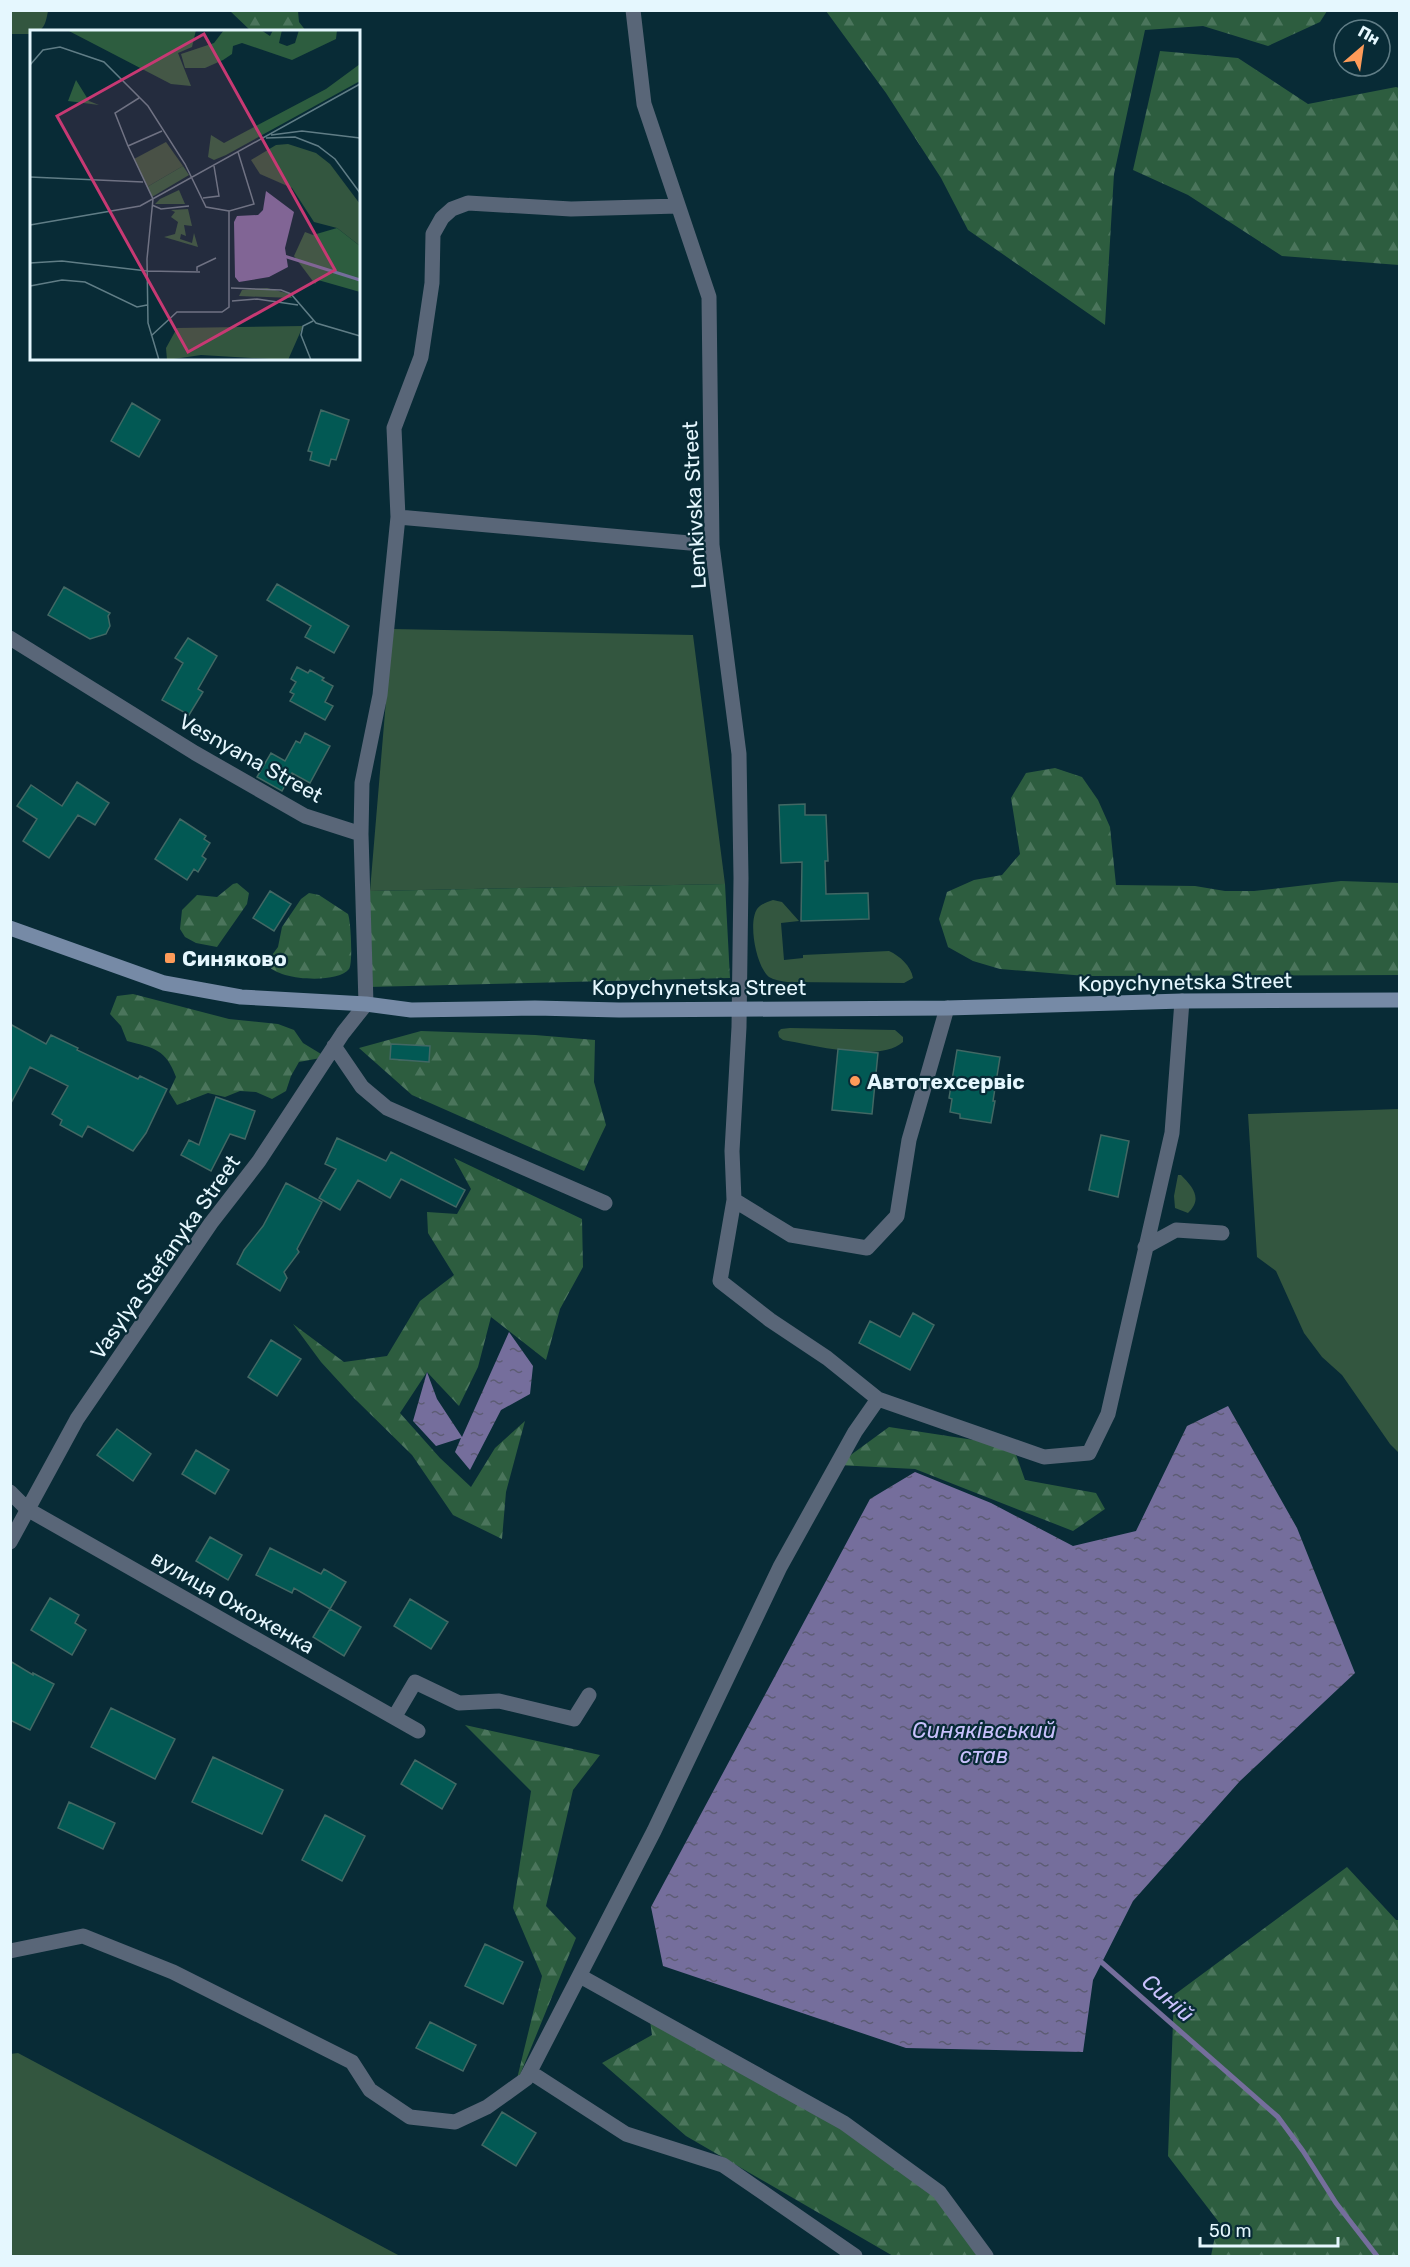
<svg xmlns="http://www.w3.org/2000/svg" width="1410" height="2267" viewBox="0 0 1410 2267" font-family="Rubik,sans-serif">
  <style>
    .green { fill: #33563f }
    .forest { fill: url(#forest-firs) }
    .water { fill: url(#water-ripples) }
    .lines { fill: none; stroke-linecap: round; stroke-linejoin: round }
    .stream { stroke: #756e9c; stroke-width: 5 }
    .building { fill: #025954; stroke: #426864; stroke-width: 1.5 }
    .street { stroke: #596678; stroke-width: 15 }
    .secondary { stroke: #768aa6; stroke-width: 15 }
    .poi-dot { fill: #fe9b59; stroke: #082b36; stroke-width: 2 }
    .labels { text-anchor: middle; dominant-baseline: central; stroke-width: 4.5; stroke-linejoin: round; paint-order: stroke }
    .street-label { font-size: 21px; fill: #e5f7fe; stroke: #082b36 }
    .poi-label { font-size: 21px; font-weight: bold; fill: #e5f7fe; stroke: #082b36; text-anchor: start }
    .water-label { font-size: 22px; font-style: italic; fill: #c9c1fc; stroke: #082b36 }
    .inset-river { fill: none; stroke: #756e9c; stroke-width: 3 }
    .inset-road { fill: none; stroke: #607d86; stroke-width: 1.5 }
    .view { fill: #c73973; fill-opacity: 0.15; stroke: #c73973; stroke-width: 3 }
    .inset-edge { fill: none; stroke: #e5f7fe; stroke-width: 3 }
  </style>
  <defs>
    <pattern id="forest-firs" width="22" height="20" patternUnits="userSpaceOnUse" patternTransform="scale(1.5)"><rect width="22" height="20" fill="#2d5d3f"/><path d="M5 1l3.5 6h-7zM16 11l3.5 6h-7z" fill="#4b755c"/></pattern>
    <pattern id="water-ripples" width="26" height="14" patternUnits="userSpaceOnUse" patternTransform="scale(1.5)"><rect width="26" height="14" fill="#756e9c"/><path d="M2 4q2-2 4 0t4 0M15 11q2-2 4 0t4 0" fill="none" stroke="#5d5c74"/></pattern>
  </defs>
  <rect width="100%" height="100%" fill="#082b36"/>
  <path class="green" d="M11,10H48V11C46,21 45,32 32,32L31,34H11Z
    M392,629L693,635L725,884L370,891Z
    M773,900L782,902L799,921L781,923L784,960L803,958V955L889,951C900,956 911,966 913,978L904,983L787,982C781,981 774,980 769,977C756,966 748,923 757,909C761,904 767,902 773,900Z
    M790,1028L895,1030L903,1037V1042C879,1063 814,1045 783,1040L779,1037L778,1032L781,1029Z
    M1399,1109H1400L1399,1453L1390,1444L1342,1375L1322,1357L1304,1333L1276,1271L1257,1257L1248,1114Z
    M1178,1175H1181C1193,1187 1203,1199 1188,1213L1175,1208L1174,1196Z
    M18,2053L400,2256H11L10,2054Z"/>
  <path class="forest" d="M230,11H298L299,22L306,31H251Z
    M826,11H1327L1320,22L1268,46L1203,26L1145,30L1114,174L1105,325L968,230L941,178L886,93Z
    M1160,51L1238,58L1308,104L1396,87L1399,88V265L1282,256L1188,195L1133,170Z
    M1055,768L1082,777L1098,800L1110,827L1116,885L1195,886L1225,891H1254L1341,881L1399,883V975L1086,976L1000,969L973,961L948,947L939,919L947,892L974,880L1002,875L1020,854L1011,798L1026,773Z
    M237,883L249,893L247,904L217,947L196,943L185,937L180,929L182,910L197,895L217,897L233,884Z
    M725,884L730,978L368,987L370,891Z
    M309,893L319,895L348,914C351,921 353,964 349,969C338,984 277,981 267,964L269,959L278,947L282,927L301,899Z
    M133,994L229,1019L278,1024L294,1030L303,1043L326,1057L299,1062L291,1076L286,1091L272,1099L256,1092L240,1091L225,1097L208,1093L177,1105L169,1092L176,1077C166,1049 154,1048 127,1041L121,1026L110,1014L117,996Z
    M421,1031L535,1035L595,1040L594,1082L606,1125L584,1171L412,1095L359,1048Z
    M454,1158L582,1219L583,1267L560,1309L546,1360L491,1317L478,1367L459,1406L427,1372L400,1413L440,1458L471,1487L495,1448L525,1421L506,1492L502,1539L453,1515L412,1455L354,1398L321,1362L293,1324L344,1362L387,1356L420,1301L454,1275L428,1233L427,1212L457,1214L471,1189Z
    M889,1427L1013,1446L1025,1480L1096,1493L1105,1509L1073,1531L915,1469L837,1465Z
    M465,1725L600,1755L573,1790L546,1906L576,1938L515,2087L542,1976L513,1908L531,1791Z
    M1347,1867L1396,1920H1399V2256H1211L1218,2221L1168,2156L1174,1995Z
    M649,2014L844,2123L939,2192L986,2256H893L686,2136L602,2063L652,2035Z"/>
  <path class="water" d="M509,1332L533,1366L530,1394L501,1410L470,1470L455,1452L461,1438L436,1446L413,1421L427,1372L437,1399L462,1437Z
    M1228,1406L1297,1528L1355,1673L1240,1781L1133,1901L1093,1980L1083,2052L906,2048L663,1966L651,1907L870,1499L915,1472L991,1503L1073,1546L1136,1531L1187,1426Z"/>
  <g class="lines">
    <path class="stream" d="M1099,1960L1278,2117L1303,2151L1336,2203L1377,2256"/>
  </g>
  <path class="building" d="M132,403L160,420L139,457L111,441Z
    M321,410L349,420L336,460L331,459L329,466L310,460L312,452L308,451Z
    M277,584L349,626L334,653L305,637L311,626L267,600Z
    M64,587L110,613L108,616L110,626L106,634L90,639L48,615Z
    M188,638L217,656L198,689L203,692L189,715L162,700L183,663L175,658Z
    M297,667L308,673L310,670L324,678L322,680L333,686L325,702L333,706L325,720L290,701L294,694L290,692L296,682L291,679Z
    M305,733L330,746L310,783L292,773L282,791L257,777L271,753L285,761L296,741L300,743Z
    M77,782L109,803L95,825L78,815L49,858L23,841L37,819L17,806L31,785L62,806Z
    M805,804V815H826L828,861H825L826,894L868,893L869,919L801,921L802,862L781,863L779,805Z
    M180,819L206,836L204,839L210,843L202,856L206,859L198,872L194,869L187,880L155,859Z
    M270,891L291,904L274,931L253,918Z
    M10,1024L46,1044L51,1035L78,1048L77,1050L138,1079L140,1076L167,1089L146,1133L133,1151L88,1126L82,1137L60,1125L62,1120L52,1114L68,1086L30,1067L10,1105Z
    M391,1044L430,1046L429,1062L390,1059Z
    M838,1049L878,1053L872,1114L832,1110Z
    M957,1050L1000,1057L993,1101H995L991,1123L960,1118V1114L950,1112L952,1099L949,1098Z
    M216,1097L255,1111L245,1139L230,1134L211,1171L181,1155L189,1140L199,1145Z
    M1101,1135L1129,1141L1118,1197L1089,1190Z
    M337,1138L386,1161L391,1152L465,1190L456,1207L401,1179L390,1198L358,1180L340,1210L319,1198L336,1169L325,1164Z
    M286,1183L322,1202L297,1249L299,1252L284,1272L287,1278L280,1291L237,1264L244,1250L263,1226Z
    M913,1313L934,1325L910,1370L859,1343L870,1321L900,1337Z
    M271,1340L301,1359L277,1396L248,1377Z
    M117,1429L151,1454L133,1481L97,1455Z
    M196,1450L229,1470L215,1494L182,1474Z
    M210,1537L242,1555L228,1580L196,1561Z
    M270,1548L321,1574L324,1569L346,1582L330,1609L294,1588L292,1593L256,1575Z
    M50,1598L79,1615L75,1623L86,1630L72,1655L31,1630Z
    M410,1599L448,1622L431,1649L394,1626Z
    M330,1609L361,1627L344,1656L313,1637Z
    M10,1661L33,1675V1673L54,1684L30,1730L10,1720Z
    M111,1708L175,1739L155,1779L91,1747Z
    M213,1757L283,1790L262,1834L192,1802Z
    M415,1760L456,1784L442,1809L401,1784Z
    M69,1802L115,1823L103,1849L58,1828Z
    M325,1815L365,1836L342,1881L302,1860Z
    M485,1944L523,1962L503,2004L465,1986Z
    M430,2022L476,2045L463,2071L416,2048Z
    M502,2112L536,2133L516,2166L482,2145Z"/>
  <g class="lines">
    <path class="street" d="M633,10L644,104L709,297L712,545L739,754L741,878L739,1027L732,1151L734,1200L720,1281L770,1320L827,1358L878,1399
      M398,517L394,428L421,357L432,283L433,234L442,218L452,209L468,203L571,209L678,206
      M10,638L195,753L305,816L361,834
      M334,1046L362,1087L387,1108L605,1203
      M734,1200L791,1235L867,1248L897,1216L909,1140L947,1008
      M1145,1247L1176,1230L1222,1233
      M10,1492L27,1509L418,1731
      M10,1542L77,1419L211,1223L259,1161L343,1033L366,1004L361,834L362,783L380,695L398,517L712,545
      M395,1716L415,1682L459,1703L499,1701L574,1719L589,1695
      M10,1951L83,1936L173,1972L352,2062L370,2090L410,2117L455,2122L487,2107L526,2079L654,1831L780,1567L855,1432L878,1399L1044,1457L1089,1453L1108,1414L1172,1133L1182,1001
      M580,1976L844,2123L939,2192L986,2256
      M530,2072L626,2134L723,2165L855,2256"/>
    <path class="secondary" d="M10,928L164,983L241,997L366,1004L411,1010L535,1008L619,1010L947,1008L1182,1001L1400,1000"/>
  </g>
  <g class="poi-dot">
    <rect x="164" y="952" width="12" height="12" rx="3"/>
    <circle cx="855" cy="1081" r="6"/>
  </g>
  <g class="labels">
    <g class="street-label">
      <text transform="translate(694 505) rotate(-93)">Lemkivska Street</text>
      <text transform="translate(251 758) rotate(29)">Vesnyana Street</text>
      <text transform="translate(1185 982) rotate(-1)">Kopychynetska Street</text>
      <text x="699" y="987">Kopychynetska Street</text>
      <text transform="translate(165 1257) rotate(-55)">Vasylya Stefanyka Street</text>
      <text transform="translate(233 1602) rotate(30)">вулиця Ожоженка</text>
    </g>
    <g class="poi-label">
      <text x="182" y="958">Синяково</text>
      <text x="867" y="1081">Автотехсервіс</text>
    </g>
    <g class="water-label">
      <text x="984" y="1730">Синяківський<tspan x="984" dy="25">став</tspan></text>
      <text transform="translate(1168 1998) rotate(41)">Синій</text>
    </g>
  </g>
  <g transform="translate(30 30)">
    <rect width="330" height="330" fill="#082b36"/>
    <path d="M136,112L153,136L117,157L104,129ZM258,114L286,123L300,134L330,174V216L307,198L284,192L262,158L230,144L221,130L246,115ZM273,296L258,330L171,325L137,330L136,318L147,298Z" fill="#33563f"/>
    <path d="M37,0H166L162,17L148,23L161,56L141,54ZM194,0H231L240,6L243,0H252L249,13L257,16L265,13L269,0H307L306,9L262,30L212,13L203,16L202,24L193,30L175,38H155L151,24L184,13ZM330,34V51L196,125L184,130L178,127L181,105L194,113L296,59ZM46,50L59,71L69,75L38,71ZM153,136L159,145L122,167L117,157ZM149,160L155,174H125L130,169ZM158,179L162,196L154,195L156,206L151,204L150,209L162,213L164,203L168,217L134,207L145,204L148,192L141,187L145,182L141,180ZM307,198L330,216V262L288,250L285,254L264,226L275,202L283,205ZM237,258L260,264L262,268L209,266L212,260Z" fill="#2d5d3f"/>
    <path d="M236,161L264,182L255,218L258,237L239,247L209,252L205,247L204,192L207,186L228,185L233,180Z" fill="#756e9c"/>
    <path class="inset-river" d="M254,226L330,250"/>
    <path class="inset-road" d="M0,35L13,20L30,17L74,32L118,76L155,134L176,177L199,181M241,105L272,101L330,108M236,108L265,107L288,116L305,129L330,163M98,116L85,83L109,68M0,147L113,152M173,168L189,166L184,136M122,175L131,179L159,176M0,195L110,176L330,54M0,233L32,231L117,241L170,242M167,241V237L186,228M0,256L32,250L55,252L107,277L117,275M201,258L251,260L261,264L286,293L330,306M202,271L227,269L268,275M121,306L147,282H192L199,277V181L224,174L208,122M129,330L118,293L117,229L123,169L98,116L132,101M281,330L271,305L273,296L283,291"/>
    <path class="view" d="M174,4L305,240L158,322L27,86Z"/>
    <rect width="330" height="330" class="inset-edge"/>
  </g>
  <rect width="1410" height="2267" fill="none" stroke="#e5f7fe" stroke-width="24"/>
  <g transform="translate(1362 48) rotate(29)"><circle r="28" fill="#082b36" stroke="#607d86" stroke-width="1.5"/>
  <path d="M0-4.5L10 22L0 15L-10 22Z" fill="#fe9b59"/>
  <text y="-9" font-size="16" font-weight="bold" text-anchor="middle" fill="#e5f7fe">Пн</text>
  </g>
  <path d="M1200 2237v9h138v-9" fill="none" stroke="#e5f7fe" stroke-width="3"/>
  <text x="1209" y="2237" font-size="18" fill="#e5f7fe" stroke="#082b36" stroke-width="4.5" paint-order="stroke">50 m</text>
</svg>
